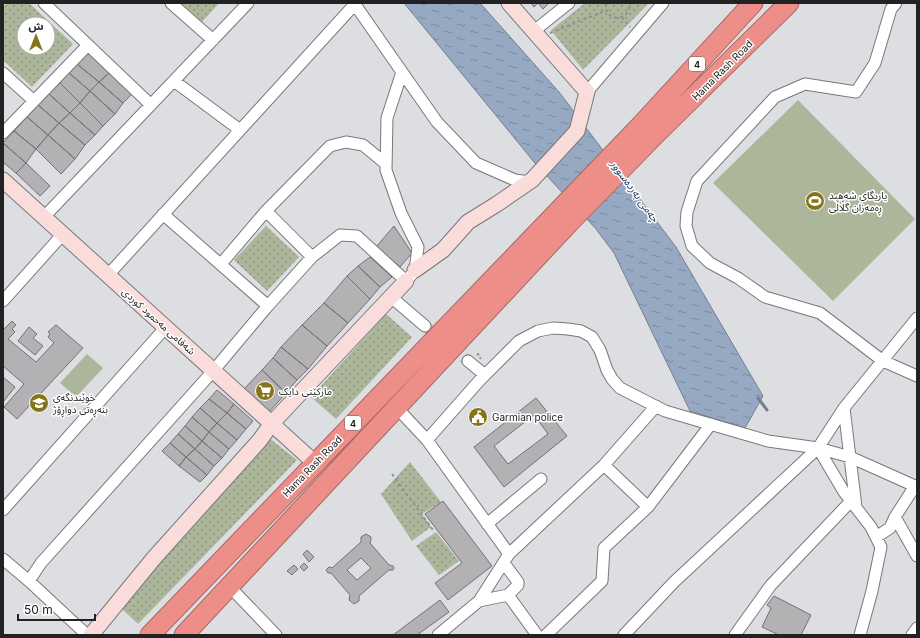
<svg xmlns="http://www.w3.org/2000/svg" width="920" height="638" viewBox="0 0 920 638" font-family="Inter,'Noto Sans Arabic',sans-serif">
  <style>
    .green { fill: url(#green-dots); fill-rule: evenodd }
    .pitch { fill: #abb69a }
    .water { fill: url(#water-ripples); stroke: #748092 }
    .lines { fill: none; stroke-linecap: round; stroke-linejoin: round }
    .stream { stroke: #748092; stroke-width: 3 }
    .building { fill: #b4b1b4; stroke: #737173; fill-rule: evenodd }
    .street-tunnel { stroke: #b8b8bb; stroke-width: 11; stroke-dasharray: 11 5.5; stroke-linecap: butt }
    .street-casing { stroke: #77787b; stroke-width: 13 }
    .secondary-casing { stroke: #77787b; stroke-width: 17 }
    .highway-casing { stroke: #a66865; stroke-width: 21 }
    .path { stroke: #909092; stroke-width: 2; stroke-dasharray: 3 3; stroke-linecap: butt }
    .street { stroke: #fff; stroke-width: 11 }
    .secondary { stroke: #fadddb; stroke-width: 15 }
    .highway { stroke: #ed8e88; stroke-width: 19 }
    .labels { text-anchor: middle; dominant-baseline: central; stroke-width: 3; stroke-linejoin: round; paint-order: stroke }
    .shield { fill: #fff; stroke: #646465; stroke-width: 1 }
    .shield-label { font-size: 9px; font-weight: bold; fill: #222223 }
    .street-label { font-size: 10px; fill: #222223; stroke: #fff }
    .poi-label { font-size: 10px; fill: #222223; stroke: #fff; text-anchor: start }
    .water-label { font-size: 11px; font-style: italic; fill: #1c365b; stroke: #fff }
  </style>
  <defs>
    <pattern id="green-dots" width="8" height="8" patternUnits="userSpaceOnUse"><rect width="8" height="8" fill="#abb69a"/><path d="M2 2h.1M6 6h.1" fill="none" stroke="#8b947d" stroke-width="1.8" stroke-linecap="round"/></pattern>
    <pattern id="water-ripples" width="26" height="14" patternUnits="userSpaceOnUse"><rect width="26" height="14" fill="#97a9c2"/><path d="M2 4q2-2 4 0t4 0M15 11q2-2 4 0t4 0" fill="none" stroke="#7b899d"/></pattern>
  </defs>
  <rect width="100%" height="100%" fill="#dddee1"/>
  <path class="green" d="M7,3H29L73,44L32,87L3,60V7ZM24,24H48V48H24Z
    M181,3H219L202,22Z
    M585,3H649L583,70L551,30Z
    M266,226L299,257L267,291L234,260Z
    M386,314L412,337L336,419L311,397Z
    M269,438L297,460L138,624L121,608Z
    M410,462L441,502L422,514L431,527L412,541L381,494Z
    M436,532L459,561L439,575L416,546Z"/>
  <path class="pitch" d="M798,100L915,219L833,301L713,183Z
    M87,354L103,368L76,397L60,383Z"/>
  <path class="water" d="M404,3H480L559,92L676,247L763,396L745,428L690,411L614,253L596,229L534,162Z"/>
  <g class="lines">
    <path class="stream" d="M758,398L767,410"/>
  </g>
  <path class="building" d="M531,3H549L543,9L538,3L534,7Z
    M88,52L110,72L99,82L77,64Z
    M77,64L99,82L90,91L68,72Z
    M68,72L90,91L80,103L60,83Z
    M110,72L133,93L123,103L99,82Z
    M99,82L123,103L115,114L90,91Z
    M60,83L80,103L70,113L49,94Z
    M90,91L115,114L103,126L80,103Z
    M49,94L70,113L59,123L38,105Z
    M80,103L103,126L95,135L70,113Z
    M38,105L59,123L48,135L27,117Z
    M70,113L95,135L85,145L59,123Z
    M27,117L48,135L36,149L14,131Z
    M59,123L85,145L75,159L48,135Z
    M14,131L36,149L26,163L3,143Z
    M48,135L75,159L61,174L36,149Z
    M3,143L26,163L16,173L3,162Z
    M26,163L50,186L40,196L16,173Z
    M394,226L412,253L400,267L376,247Z
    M370,257L392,277L380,287L358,266Z
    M358,266L380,287L370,299L347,276Z
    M347,276L370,299L348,323L324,303Z
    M324,303L348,323L327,346L302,325Z
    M12,321L16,325L12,329L15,332L8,339L36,362L54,343L48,337L50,334L48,332L56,325L83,348L17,419L4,407L24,384L3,366V328L4,329Z
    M302,325L327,346L308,369L281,347Z
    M29,327L37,334L33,338L43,346L35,355L18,341Z
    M281,347L308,369L297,380L273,358Z
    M273,358L297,380L286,393L262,370Z
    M262,370L286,393L269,412L244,389Z
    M3,377L15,387L3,402Z
    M217,390L234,404L227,413L209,399Z
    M536,398L567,436L504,487L474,447ZM534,415L548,434L508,464L494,446Z
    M209,399L227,413L217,423L200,408Z
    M234,404L253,421L246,429L227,413Z
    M200,408L217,423L209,432L192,417Z
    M227,413L246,429L237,440L217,423Z
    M192,417L209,432L202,441L185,426Z
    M217,423L237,440L229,449L209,432Z
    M185,426L202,441L195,449L178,434Z
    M209,432L229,449L222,458L202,441Z
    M178,434L195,449L186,457L170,443Z
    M202,441L222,458L214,466L195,449Z
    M170,443L186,457L179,466L162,451Z
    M195,449L214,466L207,475L186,457Z
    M186,457L207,475L200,482L179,466Z
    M443,501L492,566L448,600L435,583L462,563L425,514Z
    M366,534L371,537V540L370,543L389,565L393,566L394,568L393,570H389L359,596V601L354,604L349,600L350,595L331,573H328L326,570L329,567L332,568L361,542V537ZM361,558L371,568L357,580L347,570Z
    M307,550L314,557L309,562L303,554Z
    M304,563L308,567L304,571L300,567Z
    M294,565L298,569L292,575L287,571Z
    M774,596L811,615L801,635H779L762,627L771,608L767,605Z
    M440,600L449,612L417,635H393Z"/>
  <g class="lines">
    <path class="street-tunnel" d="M425,326L468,361"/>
    <g class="street-casing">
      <path id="street" d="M44,3L151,105
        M171,3L213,40
        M896,3L891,9L875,63L856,92L805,84L775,97L697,181L687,212L686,226L692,246L710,263L738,278L765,297L820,313L883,361L917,376
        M534,31L569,3
        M402,72L437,122L476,163L515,180L529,182
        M3,73L34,101L88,45
        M174,81L240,130
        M587,92L663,3
        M3,133L34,101
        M266,211L312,257
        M163,214L268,306
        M44,217L248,3
        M221,264L266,211L330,146L346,142L363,145L386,164
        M108,275L355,4
        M391,297L425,326
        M3,301L63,234
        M468,361L485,375
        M397,408L427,440L479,381L519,341L538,331L553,328L568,329L581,331L592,337L600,350L607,370L612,379L620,388L665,411L768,441L818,448L850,457L915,486L895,517L890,528L876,537
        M844,408L856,507
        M427,440L509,554
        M818,448L844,492L871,527L881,547L872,591L860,635
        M648,507L604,465L656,406
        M3,510L166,327
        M895,517L917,556
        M487,524L541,479
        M3,559L29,581L87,635
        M504,563L518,582V585L508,595L537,635
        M29,581L41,563L214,370L266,308L312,257L340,235L357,236L406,281L415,271L418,247L401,213L386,170L387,118L402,72L354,3
        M230,587L276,635
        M479,601L508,595
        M438,635L479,601L509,554L604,465
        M546,635L602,581L604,548L648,507L711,424
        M624,635L674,582L818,448L844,408L917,318
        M735,635L771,585L851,501
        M912,635L917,628"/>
    </g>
    <g class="secondary-casing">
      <path id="secondary" d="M3,180L315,463
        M415,270L443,250L468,222L497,204L532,180L577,131L587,92L509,3
        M91,635L154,558L260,440L272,423L406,281"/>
    </g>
    <g class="highway-casing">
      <path id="highway" d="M150,635L641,125L753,3
        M184,635L569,223L654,136L789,3"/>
    </g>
    <path class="path" d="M606,3C603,23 632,22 629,3
      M622,17L630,27
      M550,33L607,10
      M477,355L478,354L481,357L480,359
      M392,474L433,530"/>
    <use href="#street" class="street"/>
    <use href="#secondary" class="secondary"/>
    <use href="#highway" class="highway"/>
  </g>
  <defs>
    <g id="stadium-disc" transform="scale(1)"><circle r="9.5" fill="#867518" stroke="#fff"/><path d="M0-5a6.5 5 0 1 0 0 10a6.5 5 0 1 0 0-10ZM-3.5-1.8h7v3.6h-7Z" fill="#fff"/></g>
    <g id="supermarket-disc" transform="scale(1)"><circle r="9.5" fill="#867518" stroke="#fff"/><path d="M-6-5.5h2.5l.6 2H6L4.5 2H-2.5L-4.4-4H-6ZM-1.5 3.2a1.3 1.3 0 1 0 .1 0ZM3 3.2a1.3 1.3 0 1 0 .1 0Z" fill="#fff"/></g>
    <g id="school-disc" transform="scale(1)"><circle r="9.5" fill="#867518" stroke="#fff"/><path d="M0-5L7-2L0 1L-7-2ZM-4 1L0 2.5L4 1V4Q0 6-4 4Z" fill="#fff"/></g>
    <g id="civic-disc" transform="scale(1)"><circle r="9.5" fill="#867518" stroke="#fff"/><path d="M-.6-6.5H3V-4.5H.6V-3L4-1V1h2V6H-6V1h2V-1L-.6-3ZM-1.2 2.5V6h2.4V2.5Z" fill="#fff"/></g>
  </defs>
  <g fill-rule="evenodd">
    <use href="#stadium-disc" x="815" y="201"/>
    <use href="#supermarket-disc" x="265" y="391"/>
    <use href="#school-disc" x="39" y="403"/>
    <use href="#civic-disc" x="478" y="417"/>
  </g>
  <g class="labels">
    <g class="shield">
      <rect x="689" y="57" width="16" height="14" rx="3"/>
      <rect x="345" y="416" width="16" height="14" rx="3"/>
    </g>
    <g class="shield-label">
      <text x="697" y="64">4</text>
      <text x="353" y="423">4</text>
    </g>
    <g class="street-label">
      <text transform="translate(722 70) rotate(-45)">Hama Rash Road</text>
      <text transform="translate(159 321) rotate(42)">شەقامی مەحمود کوردی</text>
      <text transform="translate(312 466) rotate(-46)">Hama Rash Road</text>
    </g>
    <g class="poi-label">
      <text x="829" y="195">یاریگای شەهید<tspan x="829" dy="12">ڕەمەزان گڵاڵی</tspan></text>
      <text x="279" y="391">مارکێتی دایک</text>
      <text x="53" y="397">خوێندنگەی<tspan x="53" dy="12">بنەڕەتی دواڕۆژ</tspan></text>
      <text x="492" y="417">Garmian police</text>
    </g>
    <g class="water-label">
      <text transform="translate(635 191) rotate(54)">چەمی بەردەسوور</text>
    </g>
  </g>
  <rect width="920" height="638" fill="none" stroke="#222223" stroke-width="8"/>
  <g transform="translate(36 36)"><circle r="19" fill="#ffffff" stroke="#a7a7a7"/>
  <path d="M0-3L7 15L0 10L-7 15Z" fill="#867518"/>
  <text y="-6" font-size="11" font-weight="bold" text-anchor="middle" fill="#222223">ش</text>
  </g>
  <path d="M18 614v6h77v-6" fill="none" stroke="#222223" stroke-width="2"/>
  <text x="24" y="614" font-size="12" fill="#222223" stroke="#ffffff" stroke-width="3" paint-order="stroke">50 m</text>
</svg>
